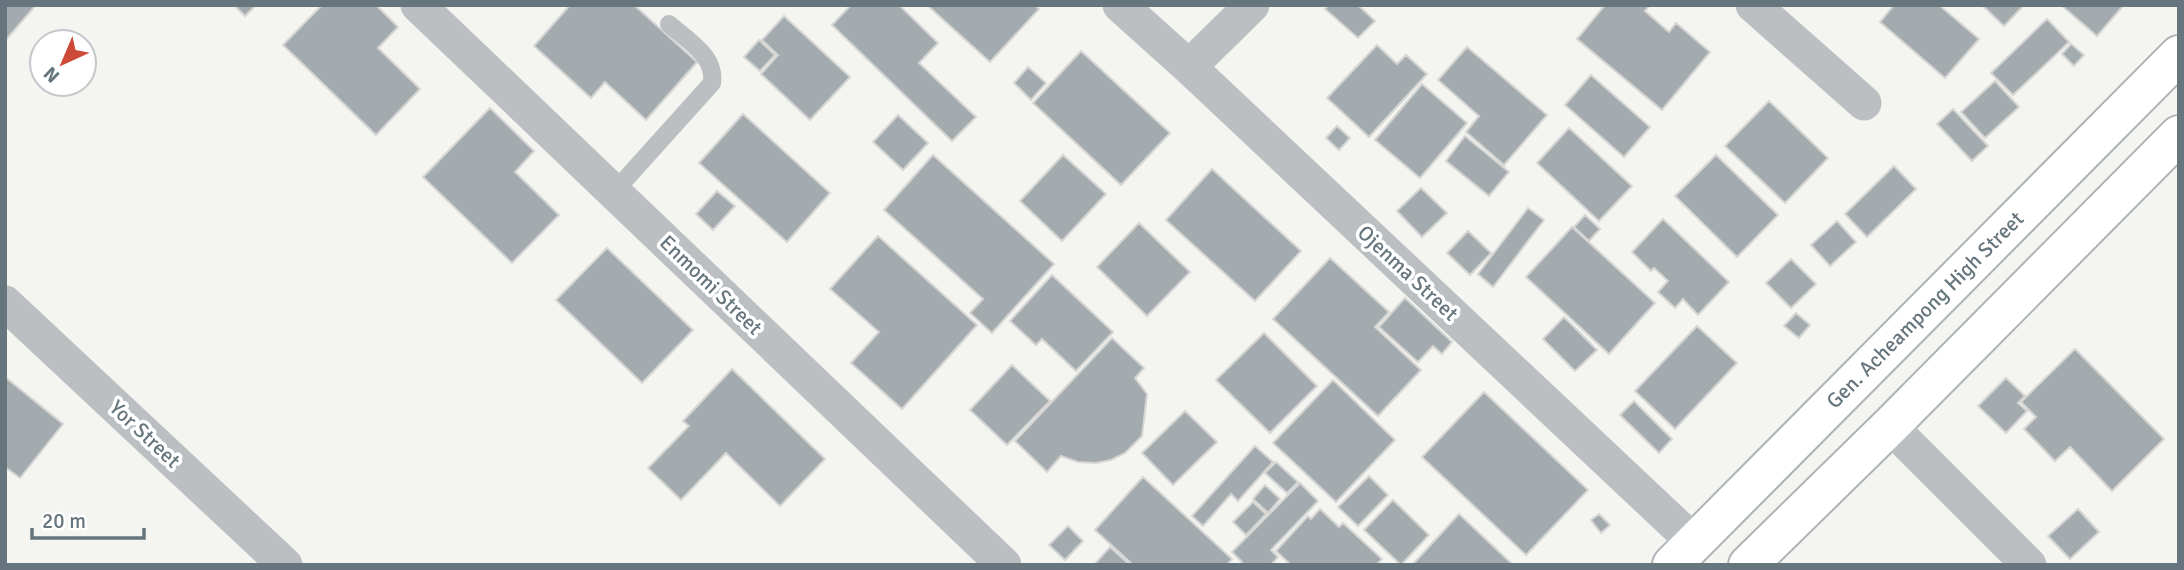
<svg xmlns="http://www.w3.org/2000/svg" width="2184" height="570" viewBox="0 0 2184 570" font-family="Signika,sans-serif">
  <style>
    .building { fill: #a4abaf; stroke: #d5d5d4; stroke-width: 2 }
    .lines { fill: none; stroke-linecap: round; stroke-linejoin: round }
    .secondary-casing { stroke: #aeb3b6; stroke-width: 42 }
    .service { stroke: #bbbfc2; stroke-width: 18 }
    .minor { stroke: #bbbfc2; stroke-width: 35 }
    .secondary { stroke: #fff; stroke-width: 38 }
    .labels { text-anchor: middle; dominant-baseline: central; stroke-width: 7; stroke-linejoin: round; paint-order: stroke }
    .street-label { font-size: 21px; fill: #67767e; stroke: #fff }
  </style>
  <rect width="100%" height="100%" fill="#f4f4f1"/>
  <path class="building" d="M5,5H36L5,41Z
    M234,5H256L245,16Z
    M322,5H376L398,27L378,48L420,89L376,135L283,45Z
    M570,5H634L697,62L646,120L605,82L591,98L534,46Z
    M851,5H899L938,43L919,63L976,117L952,141L832,25Z
    M927,5H1035L1039,9L990,62Z
    M1329,5H1358L1375,21L1358,38L1325,9Z
    M1605,5H1646L1648,7L1645,11L1669,32L1676,23L1710,52L1662,110L1577,39Z
    M1894,5H1939L1979,39L1945,78L1880,22Z
    M1982,5H2024L2004,26Z
    M2061,5H2121L2123,6L2097,36Z
    M784,16L850,77L810,120L761,74L778,55L762,40Z
    M2047,19L2069,42L2013,95L1991,73Z
    M759,40L775,55L760,71L744,57Z
    M2071,44L2084,55L2074,66L2062,54Z
    M1377,45L1397,64L1406,55L1427,74L1369,137L1327,98Z
    M1467,47L1547,115L1504,165L1466,132L1479,116L1438,80Z
    M1081,51L1170,133L1121,185L1033,103Z
    M1028,67L1046,83L1031,100L1014,83Z
    M1591,75L1650,127L1624,157L1565,105Z
    M1995,81L2019,107L1985,138L1961,112Z
    M1422,84L1467,123L1420,178L1375,140Z
    M1769,101L1828,158L1785,203L1725,146Z
    M490,108L534,151L515,172L559,215L512,263L423,177Z
    M1953,109L1988,146L1972,161L1937,124Z
    M743,114L830,193L787,242L699,163Z
    M898,115L928,143L903,170L873,142Z
    M1337,126L1350,138L1339,150L1326,138Z
    M1569,128L1632,186L1599,221L1537,163Z
    M1465,136L1509,172L1489,196L1446,161Z
    M933,155L1054,264L992,333L970,313L983,299L884,210Z
    M1063,155L1106,194L1062,241L1020,201Z
    M1716,155L1778,215L1737,257L1675,196Z
    M1894,166L1916,189L1867,237L1845,214Z
    M1212,169L1301,251L1255,301L1166,220Z
    M1421,188L1447,213L1422,237L1397,211Z
    M717,191L735,206L713,230L696,214Z
    M1528,208L1544,220L1493,287L1478,274Z
    M1585,215L1600,229L1589,241L1574,227Z
    M1663,219L1729,282L1698,315L1683,299L1675,308L1658,292L1668,281L1654,268L1651,271L1632,252Z
    M1837,221L1856,242L1830,266L1811,245Z
    M1139,223L1190,272L1147,316L1097,267Z
    M1572,227L1655,303L1609,354L1526,277Z
    M1468,231L1491,253L1470,275L1447,253Z
    M878,236L977,325L902,409L851,363L879,332L830,289Z
    M607,248L693,330L642,383L556,300Z
    M1330,258L1389,312L1375,327L1421,370L1378,416L1273,319Z
    M1791,259L1816,284L1791,308L1766,283Z
    M1052,275L1113,332L1076,371L1042,339L1036,345L1010,321Z
    M1405,298L1452,342L1442,354L1433,346L1418,362L1379,327Z
    M1796,313L1810,325L1799,338L1784,326Z
    M1564,317L1597,350L1575,371L1543,339Z
    M1697,326L1737,363L1675,429L1635,391Z
    M1264,333L1317,386L1270,433L1216,380Z
    M1112,338L1144,368L1135,378L1147,394L1142,436L1125,453L1111,460L1096,463L1078,462L1061,456L1047,472L1015,441Z
    M2075,349L2164,439L2112,491L2070,447L2055,461L2024,429L2036,417L2021,402Z
    M1012,365L1050,401L1007,445L970,410Z
    M732,369L825,459L780,506L726,453L681,500L648,468L689,426L683,421Z
    M5,377L63,424L20,478L5,467Z
    M2006,378L2025,396L2018,403L2027,411L2006,433L1978,406Z
    M1333,380L1395,440L1336,502L1273,443Z
    M1484,392L1588,490L1526,555L1422,457Z
    M1634,401L1672,439L1659,453L1620,415Z
    M1185,411L1217,442L1173,485L1142,453Z
    M1255,446L1273,462L1238,501L1231,494L1203,526L1192,516Z
    M1276,462L1298,482L1287,493L1265,473Z
    M1369,476L1388,495L1358,526L1338,507Z
    M1143,477L1232,559L1227,565H1133L1095,530Z
    M1300,483L1318,501L1271,550L1278,557L1271,565H1240L1242,562L1232,552Z
    M1265,485L1280,499L1268,513L1253,499Z
    M1393,500L1429,535L1401,565L1364,530Z
    M1253,502L1266,514L1246,535L1233,522Z
    M1320,509L1339,527L1343,523L1382,559L1376,565H1291L1276,551L1308,516L1311,519Z
    M2078,509L2099,532L2070,559L2048,536Z
    M1459,514L1511,563L1510,565H1416L1414,563Z
    M1599,514L1610,525L1601,533L1591,520Z
    M1068,526L1083,541L1065,560L1049,545Z
    M1110,547L1130,565H1094Z"/>
  <g class="lines">
    <g class="secondary-casing">
      <path id="secondary" d="M1672,565L2179,55
        M1748,565L1890,426L2179,135"/>
    </g>
    <path class="service" d="M614,192L712,83C716,56 687,40 669,24"/>
    <path class="minor" d="M418,5L1004,565
      M1120,5L1189,67L1695,543
      M1753,5L1864,103
      M1189,67L1252,5
      M5,303L285,565
      M1890,426L2029,565"/>
    <use href="#secondary" class="secondary"/>
  </g>
  <g class="labels">
    <g class="street-label">
      <text transform="translate(1408 273) rotate(43)">Ojenma Street</text>
      <text transform="translate(711 285) rotate(44)">Enmomi Street</text>
      <text transform="translate(1925 310) rotate(-45)">Gen. Acheampong High Street</text>
      <text transform="translate(145 434) rotate(43)">Yor Street</text>
    </g>
  </g>
  <rect width="2184" height="570" fill="none" stroke="#67767e" stroke-width="14"/>
  <g transform="translate(63 63) rotate(224)"><circle r="33" fill="#ffffff" stroke="#c2c8cb" stroke-width="2"/>
  <path d="M0-5L12 26L0 18L-12 26Z" fill="#cd4a38"/>
  <text y="-10" font-size="19" font-weight="bold" text-anchor="middle" fill="#67767e">N</text>
  </g>
  <path d="M32 528v10h112v-10" fill="none" stroke="#67767e" stroke-width="3.5"/>
  <text x="42" y="528" font-size="21" fill="#67767e" stroke="#ffffff" stroke-width="5" paint-order="stroke">20 m</text>
</svg>
